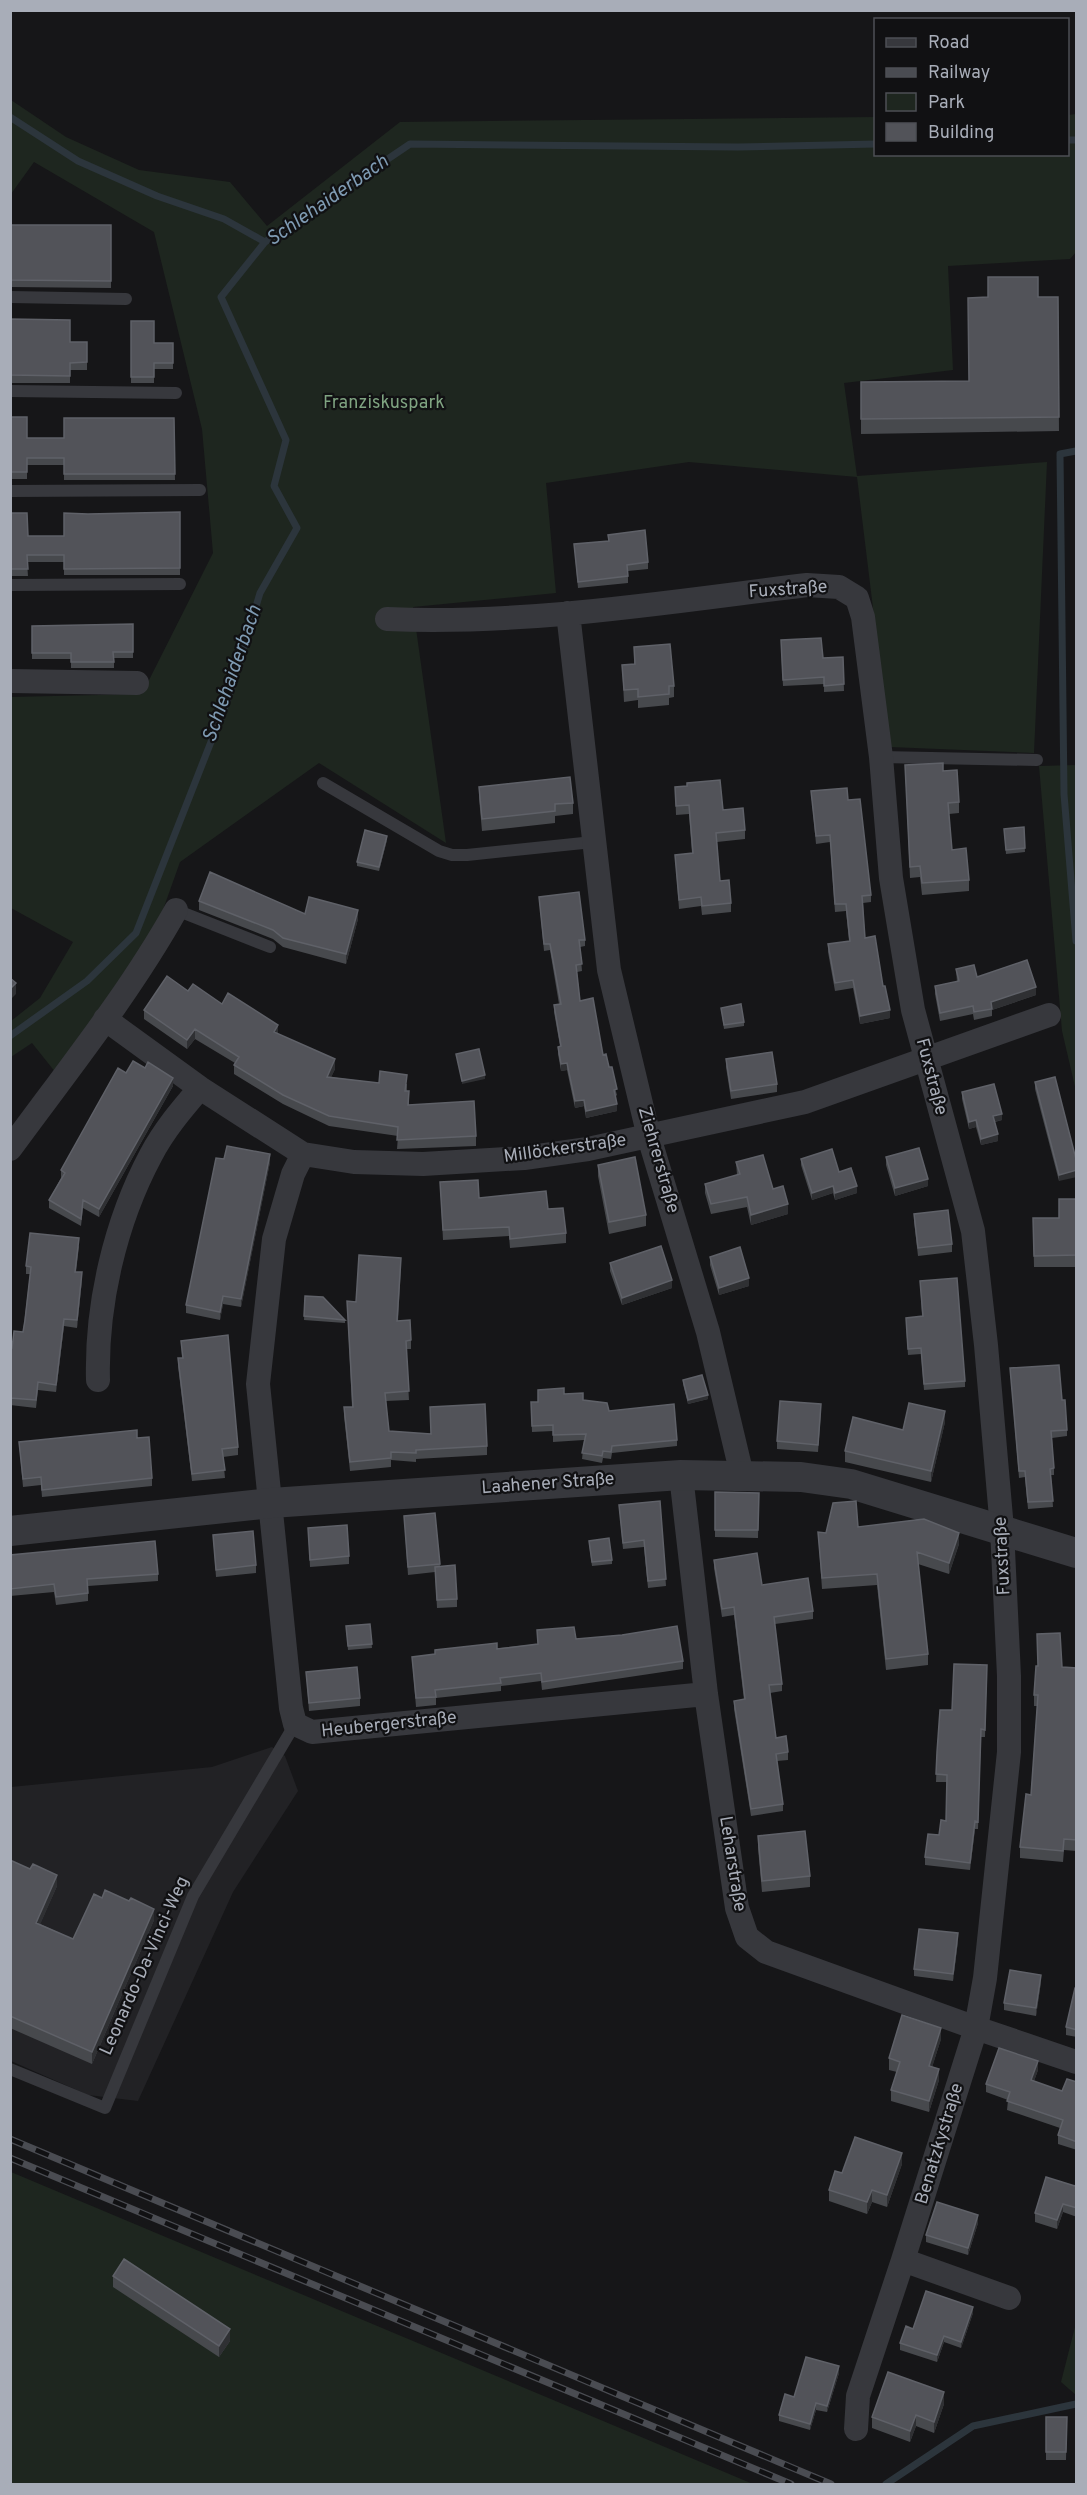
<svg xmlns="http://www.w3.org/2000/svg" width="1087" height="2495" viewBox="0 0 1087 2495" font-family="Overpass,sans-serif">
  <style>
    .built { fill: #222225 }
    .green { fill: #1e261f }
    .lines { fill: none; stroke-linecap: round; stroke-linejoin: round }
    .stream { stroke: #2c353c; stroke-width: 7 }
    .service { stroke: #37383d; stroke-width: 12 }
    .minor { stroke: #37383d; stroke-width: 24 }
    .tertiary { stroke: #37383d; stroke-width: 30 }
    .rail-casing { stroke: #4a4c52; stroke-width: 7 }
    .rail { stroke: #111113; stroke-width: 4.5; stroke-dasharray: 14; stroke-linecap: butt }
    .wall { fill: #47494d }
    .shaded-wall { fill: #2f3033 }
    .building { fill: #525359; stroke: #5f6168; stroke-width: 1.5 }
    .labels { text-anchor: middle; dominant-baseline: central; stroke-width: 4.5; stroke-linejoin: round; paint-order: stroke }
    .park-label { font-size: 18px; fill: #7fa381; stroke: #111113 }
    .street-label { font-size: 18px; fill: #a8adb8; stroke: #111113 }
    .water-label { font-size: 20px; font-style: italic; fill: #7f9bb3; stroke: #111113 }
  </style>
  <rect width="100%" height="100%" fill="#161618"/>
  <path class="built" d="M272,1747L285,1756L298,1791L233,1892L138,2101L88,2095L11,2061V1787L212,1767Z"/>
  <path class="green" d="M11,100L66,137L139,170L230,182L267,226L400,122L875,117L876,154H1068V115L1076,114V252L1070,259L948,266L953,370L844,383L857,476L1047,462L1034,753L890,747L857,477L689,462L546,483L556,593L413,607L446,843L319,763L180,862L159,921L56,1073L32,1043L11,1057V1021L40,998L73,942L11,908V697L142,694L213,553L202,429L154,232L34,162L11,194Z
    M1076,765V1091L1062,1031L1039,766Z
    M11,2172L753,2484H11Z
    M1076,2323V2395L1061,2382Z"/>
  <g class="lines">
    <path class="stream" d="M10,117L78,161L157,196L224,219L265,242
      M1068,140H1076
      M1076,451L1060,454L1064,794L1076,941
      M10,1036L87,981L136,933L229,696L260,593L297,528L274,486L286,440L221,297L265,242L410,144L738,147L876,144
      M886,2484L973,2426L1076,2404"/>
    <path class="service" d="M10,297L126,299
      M10,391L176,393
      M10,491L200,490
      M10,585L180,584
      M881,757L1037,760
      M323,783L439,851L452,855H467L593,842
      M176,910L270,947
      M10,2069L105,2108L193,1896L295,1724"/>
    <path class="minor" d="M568,613L609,970L649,1137L708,1332L742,1475
      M387,619C528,625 668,602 807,585L839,587L857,598L863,617L881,757L891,878L913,1010L973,1231L986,1345L1002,1529L1009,1676V1752L985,1978L976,2028L903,2260L858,2396L856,2429
      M10,681L137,683
      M105,1019L200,1088L303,1154L354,1162L423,1164L524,1158L588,1149L805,1102L1049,1015
      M10,1149C67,1071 129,994 176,910
      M303,1154L293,1174L274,1239L258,1384L291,1708L295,1724L312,1732L706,1694
      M98,1380C96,1305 115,1222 151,1155C164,1130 182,1109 200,1088
      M681,1475L706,1694L737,1908L747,1937L766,1952L976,2028L1076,2062
      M903,2260L1009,2298"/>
    <path class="tertiary" d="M10,1531L271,1503L681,1475L801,1477L851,1484L1076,1553"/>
    <g class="rail-casing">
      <path id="rail" d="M10,2139L831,2484
        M10,2158L791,2484"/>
    </g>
    <use href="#rail" class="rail"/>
  </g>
  <path class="wall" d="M10,225H111V288L10,287Z
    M1038,297H1058L1059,431L861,434V382L969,381Z
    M10,319L70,342L87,362V370H70V383H10Z
    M131,321L154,343H173V369H154V383H131Z
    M10,417L27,438H64L174,418L175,480H64V465H27V479H10Z
    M180,512V575H64V562H27L28,576H10V513L28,536H64L88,514Z
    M608,535L648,562V569L628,571V583L578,588L574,544L608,541Z
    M133,624V658H114V668H71V659H32V626Z
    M634,647L674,686V697L669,698V705L638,708V700L624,702L622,665L634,664Z
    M781,647L823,658L843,657L844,691L824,692V684L783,686Z
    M905,765L943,771L959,802V813L949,814L952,850L969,880V891L922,895L920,877L910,878Z
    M479,787L573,803V814L555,816V823L482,831L479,798Z
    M675,787L723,810L745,830V839L717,842L720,881L731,903V912L702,915L701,906L679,909L675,855L692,853L689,814L676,815Z
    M811,791L848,800L871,895V902L863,903L865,938L883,986L890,1018L860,1024L853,988L835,991L828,952V944L849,941L846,911L835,912L830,842L816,844Z
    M1024,827L1025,852L1006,854L1004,829Z
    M387,840L379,871L357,866V862Z
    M539,897L585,940V946L580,947L582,971L577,972L580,1001L609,1067L617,1095L616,1096L617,1111L586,1118L584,1106L575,1108L567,1070L561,1071L558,1054V1047L560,1046L554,1012V1005L559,1004L550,950L544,951Z
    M199,901L305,914L358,919L346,964L283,947L273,939L199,910Z
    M956,969L977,977L1036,995L992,1010V1016L974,1020L973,1014L940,1021L935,994V986L957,982Z
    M188,991L222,1004L278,1034L335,1069L331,1077L379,1083L407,1084V1091L409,1101V1105L476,1136V1146L397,1149L398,1136L329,1126L283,1104L234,1074V1065L235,1063L195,1039L187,1049L144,1019V1010Z
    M721,1008L744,1022V1026L724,1029Z
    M726,1059L777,1084V1092L731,1099L726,1067Z
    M126,1073L173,1086L99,1217L83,1208L81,1226L49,1208V1200L61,1178V1170Z
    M1035,1082L1077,1163L1059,1181L1035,1089Z
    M962,1092L1002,1120L995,1122L998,1141L981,1145L976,1127L969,1129L962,1099Z
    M886,1157L928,1186L895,1196L886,1165Z
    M224,1159L270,1162L241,1307L223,1304L220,1320L186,1313V1305Z
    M801,1159L839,1172L857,1193L835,1200L833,1193L812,1200L801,1165Z
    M736,1162L773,1189L788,1214L751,1225L747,1207L711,1214L705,1193V1184L737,1175Z
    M598,1165L646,1215V1226L609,1234L598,1176Z
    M440,1182L479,1198L548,1209L566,1233V1243L510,1248L509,1236L443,1240Z
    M1077,1199V1267H1034L1033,1218H1059Z
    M914,1214L952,1244V1252L918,1256L914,1221Z
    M79,1246L76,1272L82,1280L77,1328L64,1326L56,1392L38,1390L36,1408L10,1405V1348H12L23,1332L30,1274H26V1266Z
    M710,1257L749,1286L719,1295L710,1265Z
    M610,1263L672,1288L622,1305L610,1271Z
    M401,1266L398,1321L411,1340V1349H406L409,1400L386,1401L389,1431L431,1434L430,1407L487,1446V1455L416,1459V1462L391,1460V1467L350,1471L344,1416V1407H352L347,1301L356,1302Z
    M920,1281L965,1381V1387L924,1390L921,1354L908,1355L906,1324L922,1316Z
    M305,1296L345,1320V1323L304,1320Z
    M181,1341L238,1447V1455L223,1457L225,1478L192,1481L178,1366V1358H182Z
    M1010,1368L1067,1430V1436L1052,1438L1054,1468V1475H1051L1053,1507L1028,1509L1025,1477L1019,1478Z
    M683,1380L708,1399L688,1404L683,1384Z
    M564,1394L583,1400L677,1440V1446L612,1453L611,1459L603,1458L602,1463L582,1459L584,1440L553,1442V1431L532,1432L531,1402H538Z
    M821,1412L818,1452L777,1449V1441Z
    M945,1422L931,1482L845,1462V1451L903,1430Z
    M137,1438L152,1478V1486L42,1497L41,1485L23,1487L19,1442Z
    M715,1492L759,1493L758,1538L715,1537Z
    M660,1501L666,1586L648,1588L644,1547L623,1549L619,1505Z
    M435,1513L440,1566L457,1599V1607L437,1608L435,1572L408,1575L404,1516Z
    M858,1527L959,1544L949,1574L918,1564L928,1654V1665L886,1670L877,1585L822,1589L818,1532L826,1533Z
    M308,1528L349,1556V1564L310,1567Z
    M213,1535L256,1565V1573L216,1577Z
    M589,1544L612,1560V1564L592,1566Z
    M10,1555L158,1574V1581L88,1586V1601L56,1605L54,1592L10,1596Z
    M714,1560L813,1611V1619L775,1624L782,1684V1691L770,1693L776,1738L788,1752V1760L777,1761L783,1804V1811L751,1816L734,1709V1701L744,1700L734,1615L722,1617L714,1568Z
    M370,1624L372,1648L348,1650L346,1626Z
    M537,1630L683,1661V1669L542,1690L541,1681L501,1686V1691L436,1698V1705L416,1707L412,1657L538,1644Z
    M1037,1634L1062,1667L1077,1668V1851L1064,1850L1063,1862L1020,1858V1847L1031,1795L1037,1706H1034V1695L1038,1666Z
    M987,1665L985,1737H981L978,1829H975L970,1870L925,1865V1857L939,1835L946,1821L947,1782H936L937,1752L952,1710Z
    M306,1672L360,1698V1706L309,1711Z
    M758,1836L810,1876V1887L762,1892L758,1848Z
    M10,1860L57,1886L40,1924L73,1939L102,1898L154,1920L92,2064L10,2028Z
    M958,1941L953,1981L914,1976V1969Z
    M1041,1982L1036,2016L1004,2010V2003Z
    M1077,1988V2037L1066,2035V2027Z
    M941,2039L932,2067L939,2080L929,2112L891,2101V2090L897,2072L889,2070V2058Z
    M1038,2070L1034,2081L1062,2091L1077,2082V2150L1058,2144V2135L1060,2128L1007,2110L1008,2100L986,2092V2084Z
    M902,2164L887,2207L872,2202L867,2214L829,2201V2190L842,2173Z
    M1077,2182V2217L1063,2212L1057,2229L1035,2222V2213L1075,2186Z
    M978,2223L968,2255L926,2242V2235Z
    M113,2276L230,2341L219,2357L113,2287Z
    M973,2313L961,2348L944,2342L937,2362L900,2350V2343Z
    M839,2373L827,2412L816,2410L810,2430L779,2421V2415L794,2397Z
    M944,2404L934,2433L916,2426L910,2442L872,2428V2417Z
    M1046,2417H1067L1066,2460H1046Z"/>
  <path class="shaded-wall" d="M387,836V840L379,871V867Z
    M358,910V919L346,964V954Z
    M16,983V994L10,1000V989Z
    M1036,987V995L992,1010L991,1002Z
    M890,1010V1018L860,1024V1016Z
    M278,1025V1035L274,1032Z
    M195,1029V1039L187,1049V1040Z
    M335,1059V1069L327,1086V1077Z
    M567,1063V1070L561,1071V1064Z
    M485,1075V1079L462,1084V1081Z
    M173,1078V1086L99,1217V1209Z
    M584,1100V1106L575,1108V1101Z
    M617,1104V1111L586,1118V1111Z
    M1002,1114V1120L993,1122V1116Z
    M976,1120V1127L969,1129V1122Z
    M998,1134V1141L981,1145V1139Z
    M270,1154V1162L241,1307V1299Z
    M1077,1170V1177L1059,1181V1175Z
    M928,1179V1186L895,1196V1188Z
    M833,1186V1193L812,1200V1193Z
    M857,1186V1193L835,1200V1193Z
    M788,1204V1214L751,1225V1215Z
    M82,1272V1280L77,1328V1320Z
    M749,1278V1286L719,1295V1288Z
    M672,1280V1288L622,1305V1298Z
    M223,1296V1304L220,1320V1312Z
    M64,1319V1326L56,1392V1385Z
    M708,1395V1399L688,1404V1400Z
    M945,1411V1422L931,1482V1471Z
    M959,1533V1544L949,1574V1563Z
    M975,1821V1829L970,1870V1863Z
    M57,1875V1886L36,1934V1923Z
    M154,1909V1920L92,2064V2052Z
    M958,1933V1941L953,1981V1974Z
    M1041,1975V1982L1036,2016V2008Z
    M941,2028V2039L929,2077V2066Z
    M1038,2061V2070L1031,2089V2080Z
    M939,2069V2080L929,2112V2101Z
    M902,2153V2164L887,2207V2195Z
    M872,2190V2202L867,2214V2202Z
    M1063,2204V2212L1057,2229V2220Z
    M978,2215V2223L968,2255V2248Z
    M973,2307V2313L961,2348V2342Z
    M230,2329V2341L219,2357V2346Z
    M944,2336V2342L937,2362V2355Z
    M839,2366V2373L827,2412V2406Z
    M944,2392V2404L934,2433V2422Z
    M816,2403V2410L810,2430V2424Z
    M916,2415V2426L910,2442V2431Z"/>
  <path class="building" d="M10,225H111V281L10,280Z
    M988,277H1038V297H1058L1059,417L861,419V382L969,381L968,298L988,297Z
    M10,319L70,320V342H87V362L70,363V376L10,375Z
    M131,321H154V343H173V363H154V377H131Z
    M10,417H27V438H64V418H174L175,474H64V458H27V472H10Z
    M180,512V568L64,569V555H27L28,569H10V513H27L28,536H64V513L88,514Z
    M645,530L648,562L627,565L628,576L578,582L574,544L609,541L608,535Z
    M133,624V652H113L114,662H71V653H32V626Z
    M821,638L823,658L843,657L844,684L824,686V677L783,680L781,640Z
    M670,644L674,686H669V694L638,697V689L624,690L622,665L635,664L634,647Z
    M943,763V771L957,770L959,802L948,803L952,850L966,848L969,880L922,883L920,866L910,867L905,765Z
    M570,777L573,803L555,804V811L482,819L479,787Z
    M720,780L723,810L743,808L745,830L716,833L720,881L729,880L731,903L702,906L701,897L679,900L675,855L693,853L689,805L676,806L675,787L687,786V783Z
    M847,788L848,800L860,799L871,895L862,896L865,938L875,936L883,986H885L890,1010L860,1016L853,980L835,983L828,944L850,941L846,904H835L830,835L816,836L811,791Z
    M1024,827L1025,848L1006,850L1004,829Z
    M365,830L387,836L379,867L357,862Z
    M210,872L305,914L309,897L358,910L346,954L283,938L273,930L199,901Z
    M579,892L585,940H579L582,964L576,965L580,1001L593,998L603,1055L606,1054L609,1067H612L617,1089L614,1090L617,1104L586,1111L584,1100L575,1101L567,1063L561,1064L558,1047L561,1046L554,1005L561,1004L550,944H544L539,897Z
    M1027,960L1036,987L991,1002L992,1009L974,1012L973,1006L940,1013L935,986L959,981L956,969L974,965L977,977Z
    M167,976L188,991L193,984L222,1004L228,993L278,1025L274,1032L335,1059L327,1077L379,1083L380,1071L407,1075L405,1091H409L408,1105L474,1101L476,1136L397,1140L398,1127L329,1116L283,1095L234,1065L239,1057L195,1029L187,1040L144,1010Z
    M10,978L16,983L10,989Z
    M741,1004L744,1022L724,1025L721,1008Z
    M479,1049L485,1075L462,1081L456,1054Z
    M772,1052L777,1084L731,1091L726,1059Z
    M133,1061L145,1068L148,1062L173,1078L99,1209L83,1200L81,1219L49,1200L65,1173L61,1170L118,1068L126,1073Z
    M1055,1077L1077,1163V1170L1059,1175L1035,1082Z
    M994,1084L1002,1114L993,1116L998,1134L981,1139L976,1120L969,1122L962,1092Z
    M227,1146L270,1154L241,1299L223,1296L220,1312L186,1305L216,1158L224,1159Z
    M919,1148L928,1179L895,1188L886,1157Z
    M832,1149L839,1172L851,1168L857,1186L835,1193L833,1186L812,1193L801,1159Z
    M763,1155L773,1189L783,1186L788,1204L751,1215L747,1197L711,1204L705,1184L740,1174L736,1162Z
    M635,1157L646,1215L609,1222L598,1165Z
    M478,1180L479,1198L546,1191L548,1209L563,1208L566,1233L510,1239L509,1227L443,1230L440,1182Z
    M1059,1199H1077V1255L1034,1256L1033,1218H1059Z
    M948,1210L952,1244L918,1248L914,1214Z
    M30,1233L79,1238L75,1272H82L77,1320L64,1319L56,1385L38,1382L36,1400L10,1398V1348H12L14,1331L23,1332L25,1320L31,1267L26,1266Z
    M661,1246L672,1280L622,1298L610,1263Z
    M740,1247L749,1278L719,1288L710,1257Z
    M359,1255L401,1258L397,1321L410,1320L411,1340L406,1341L409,1391L385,1393L389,1431L431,1434L430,1407L485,1404L487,1446L416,1450V1453L391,1452V1458L350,1462L344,1407H353L347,1301L356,1302Z
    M957,1278L965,1381L924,1384L921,1348L908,1349L906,1318L923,1316L920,1281Z
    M305,1296L323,1297L345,1320L304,1316Z
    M228,1335L238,1447L222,1449L225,1470L192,1474L178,1358H183L181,1341Z
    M1059,1365L1062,1400H1065L1067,1430L1051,1431L1054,1468L1050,1469L1053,1501L1028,1502L1025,1471H1019L1010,1368Z
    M702,1375L708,1395L688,1400L683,1380Z
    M564,1388V1394L583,1393V1400L607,1403L609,1411L674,1404L677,1440L612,1446L611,1452L603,1451L602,1456L582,1453L586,1434L553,1435V1425L532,1426L531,1402H538V1390Z
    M780,1401L821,1404L818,1445L777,1441Z
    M909,1403L945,1411L931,1471L845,1451L853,1417L903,1430Z
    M137,1430V1438L149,1437L152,1478L42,1490L41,1477L23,1479L19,1442Z
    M715,1492L759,1493L758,1530H715Z
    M660,1501L666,1579L648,1581L644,1540L623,1543L619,1505Z
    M856,1501L858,1527L924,1519L959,1533L949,1563L917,1552L928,1654L886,1659L877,1574L822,1578L818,1532L826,1533L833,1503Z
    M435,1513L440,1564L408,1567L404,1516Z
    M347,1525L349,1556L310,1560L308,1528Z
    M253,1531L256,1565L216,1570L213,1535Z
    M609,1538L612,1560L592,1562L589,1541Z
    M155,1541L158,1574L87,1579L88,1593L56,1597L54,1584L10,1589V1555Z
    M757,1553L762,1585L808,1578L813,1611L774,1617L782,1684L769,1685L776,1738L786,1736L788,1752L776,1754L783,1804L751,1809L734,1701L745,1699L734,1607L722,1609L714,1560Z
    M455,1565L457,1599L437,1600L435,1567Z
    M370,1624L372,1644L348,1646L346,1626Z
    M677,1626L683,1661L542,1682L541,1673L500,1678L501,1683L435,1690L436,1697L416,1698L412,1657L435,1654V1650L497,1643V1649L538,1644L537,1630L574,1627L576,1639L622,1635Z
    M1060,1633L1062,1667L1077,1668V1840L1064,1839L1063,1851L1020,1847L1026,1794L1031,1795L1038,1695H1034L1036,1666H1038L1037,1634Z
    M954,1664L987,1665L985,1730L981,1729L978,1822L975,1821L970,1863L925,1857L928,1834L939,1835L941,1820L946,1821L947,1775L936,1774L937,1752L940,1710H952Z
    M357,1667L360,1698L309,1703L306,1672Z
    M805,1831L810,1876L762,1881L758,1836Z
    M10,1860L30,1869L33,1864L57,1875L36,1923L73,1939L94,1894L102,1898L105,1890L129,1901L131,1898L154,1909L92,2052L10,2016Z
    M919,1929L958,1933L953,1974L914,1969Z
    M1010,1970L1041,1975L1036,2008L1004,2003Z
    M1075,1988H1077V2030L1066,2027Z
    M902,2015L941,2028L929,2066L939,2069L929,2101L891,2090L900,2062L889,2058Z
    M999,2048L1038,2061L1031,2080L1062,2091L1067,2079L1077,2082V2142L1058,2135L1063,2120L1007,2101L1010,2092L986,2084Z
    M855,2137L902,2153L887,2195L872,2190L867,2202L829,2190L835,2171L842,2173Z
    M1046,2177L1075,2186L1077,2182V2208L1063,2204L1057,2220L1035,2213Z
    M937,2202L978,2215L968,2248L926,2235Z
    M124,2259L230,2329L219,2346L113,2276Z
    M926,2291L973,2307L961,2342L944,2336L937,2355L900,2343L906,2326L913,2329Z
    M806,2357L839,2366L827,2406L816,2403L810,2424L779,2415L785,2394L794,2397Z
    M888,2372L944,2392L934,2422L916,2415L910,2431L872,2417Z
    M1046,2417H1067L1066,2452H1046Z"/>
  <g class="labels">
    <g class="park-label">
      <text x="384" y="403">Franziskuspark</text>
    </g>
    <g class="street-label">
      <text transform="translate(788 590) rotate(-4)">Fuxstraße</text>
      <text transform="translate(931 1077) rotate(75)">Fuxstraße</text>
      <text transform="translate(565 1149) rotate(-8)">Millöckerstraße</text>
      <text transform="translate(658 1160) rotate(74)">Ziehrerstraße</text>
      <text transform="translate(548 1484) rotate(-4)">Laahener Straße</text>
      <text transform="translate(1003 1556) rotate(-93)">Fuxstraße</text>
      <text transform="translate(389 1725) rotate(-6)">Heubergerstraße</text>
      <text transform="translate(732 1864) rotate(81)">Leharstraße</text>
      <text transform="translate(145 1966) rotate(-66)">Leonardo-Da-Vinci-Weg</text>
      <text transform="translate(940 2144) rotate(-73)">Benatzkystraße</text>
    </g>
    <g class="water-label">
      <text transform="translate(328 201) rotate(-35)">Schlehaiderbach</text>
      <text transform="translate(233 674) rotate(-71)">Schlehaiderbach</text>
    </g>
  </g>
  <rect width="1087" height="2495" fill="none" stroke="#a8adb8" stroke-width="24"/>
  <rect x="874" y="18" width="195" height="138" fill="#111113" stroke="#4d4f55" stroke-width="1.5"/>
  <rect x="886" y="38" width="30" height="9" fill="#37383d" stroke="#4d4f55" stroke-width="1.5"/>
  <text x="928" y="48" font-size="18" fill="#a8adb8">Road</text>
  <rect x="886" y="68" width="30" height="9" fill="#4a4c52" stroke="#4d4f55" stroke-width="1.5"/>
  <text x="928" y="78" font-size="18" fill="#a8adb8">Railway</text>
  <rect x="886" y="93" width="30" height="18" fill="#1e261f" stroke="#4d4f55" stroke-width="1.5"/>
  <text x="928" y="108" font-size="18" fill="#a8adb8">Park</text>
  <rect x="886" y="123" width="30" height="18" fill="#525359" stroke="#4d4f55" stroke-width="1.5"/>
  <text x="928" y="138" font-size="18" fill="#a8adb8">Building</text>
</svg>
